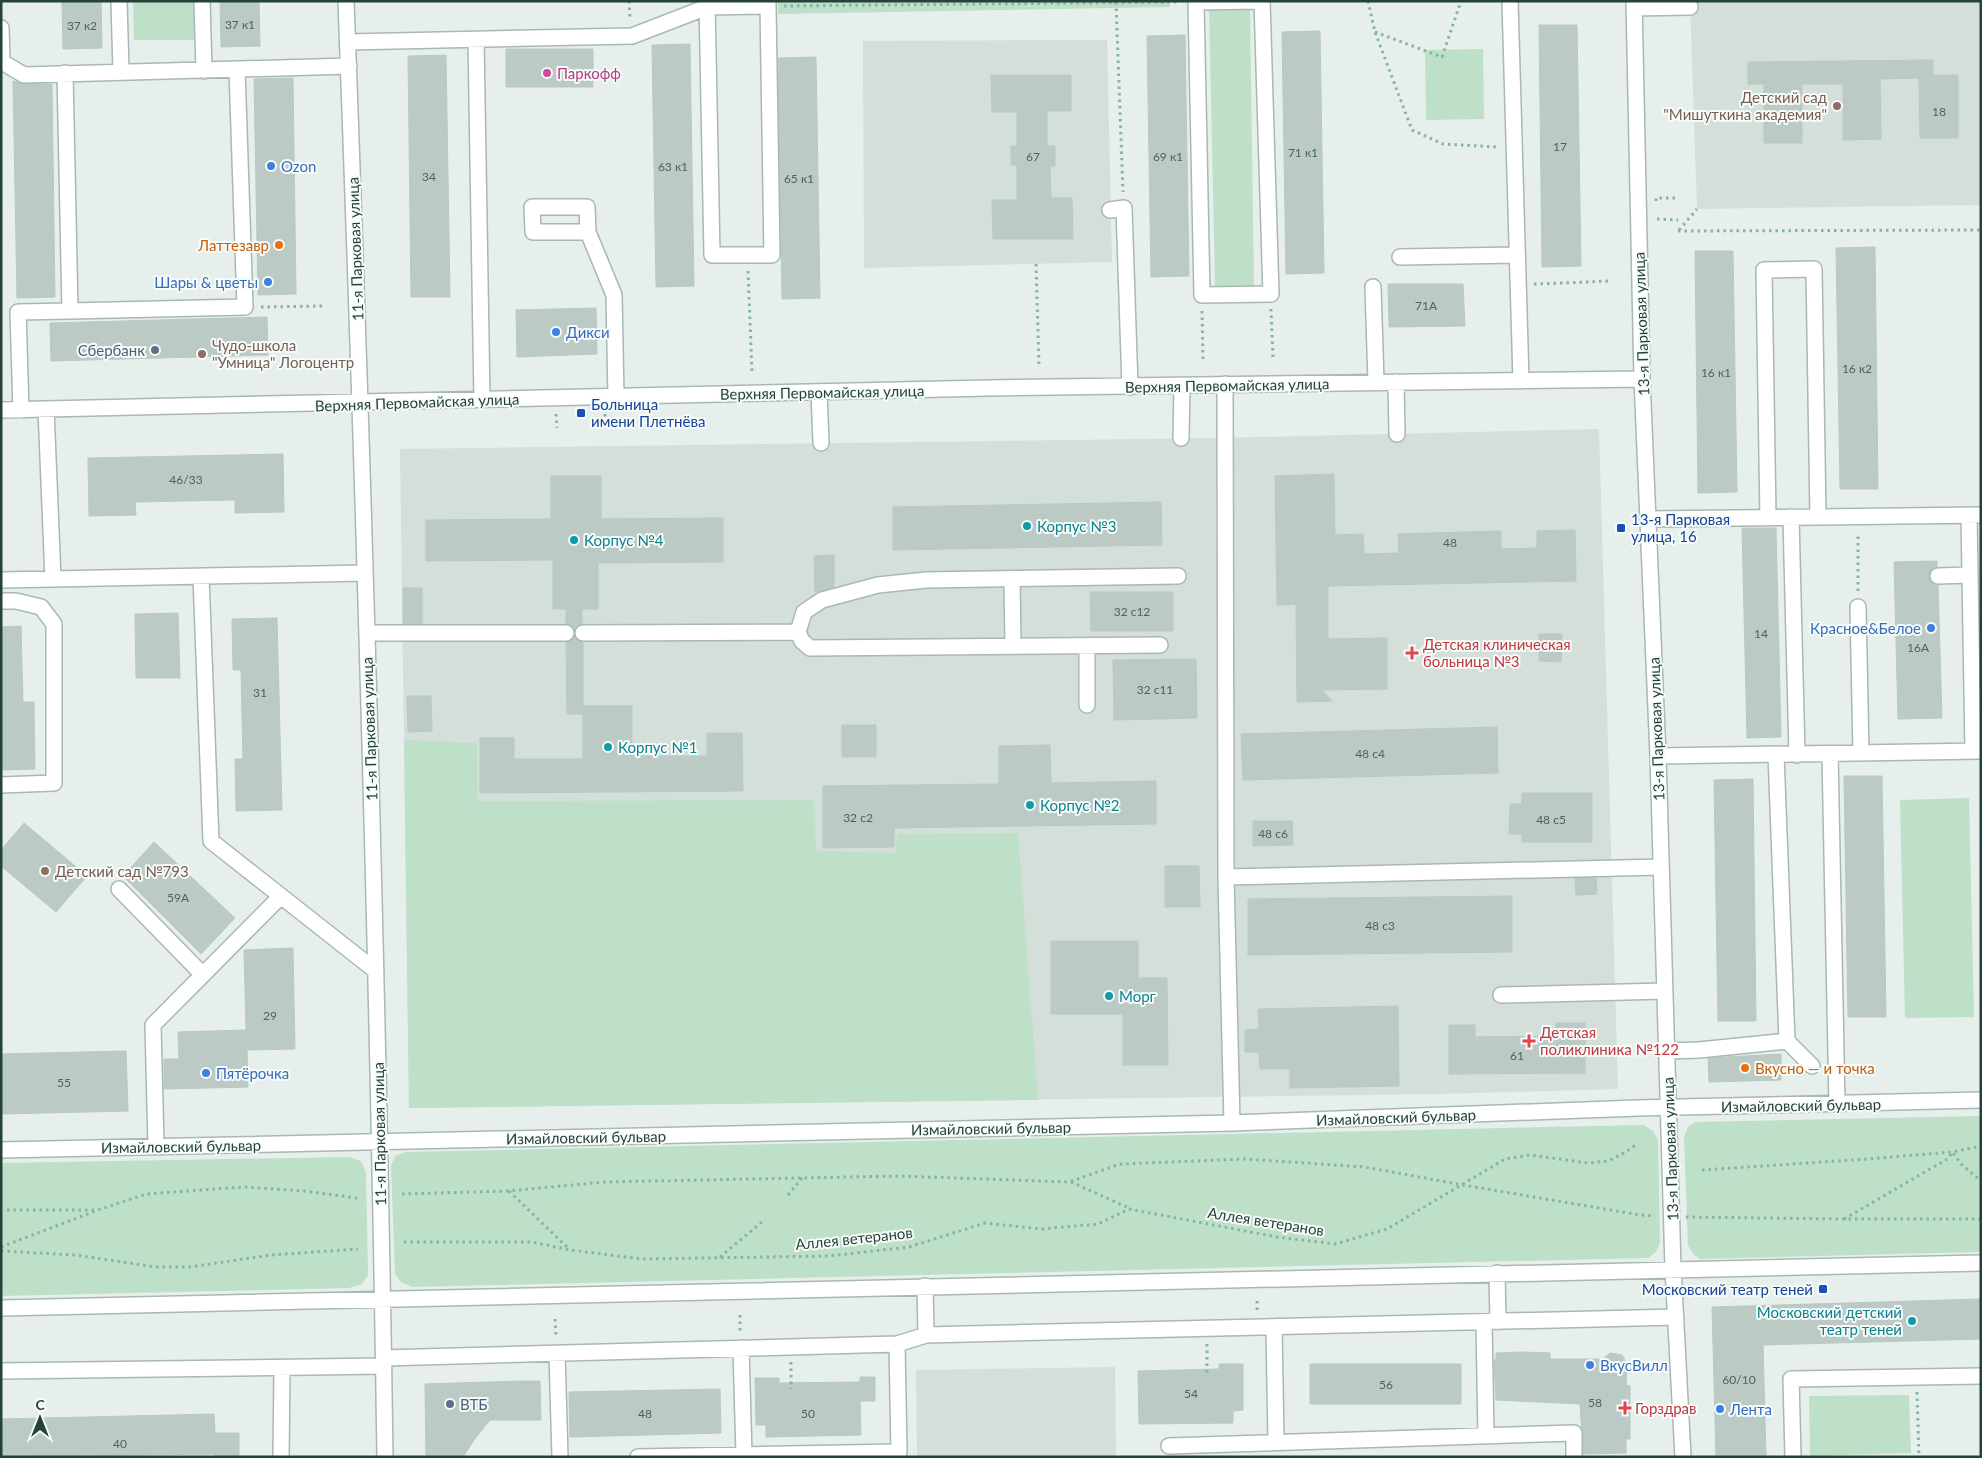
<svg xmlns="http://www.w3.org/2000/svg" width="1982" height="1458" viewBox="0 0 1982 1458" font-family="Lato,sans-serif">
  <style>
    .built { fill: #d4dfda }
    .green { fill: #bfe0c8 }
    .building { fill: #bbcac4; stroke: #b8c9c2 }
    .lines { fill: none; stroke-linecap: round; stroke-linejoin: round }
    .minor-casing { stroke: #a8b8b2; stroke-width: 18 }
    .path { stroke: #86b3a5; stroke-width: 3; stroke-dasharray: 2.5 4; stroke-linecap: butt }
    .minor { stroke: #fff; stroke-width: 15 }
    .hotel-dot { fill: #d1479c; stroke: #f7fbf9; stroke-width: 2 }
    .education-dot { fill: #8d6e63; stroke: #f7fbf9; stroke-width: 2 }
    .shop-dot { fill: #3f7fe0; stroke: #f7fbf9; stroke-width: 2 }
    .food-dot { fill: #e8710a; stroke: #f7fbf9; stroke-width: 2 }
    .service-dot { fill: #5c6f8a; stroke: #f7fbf9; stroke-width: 2 }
    .transit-dot { fill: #1a4fb4; stroke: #f7fbf9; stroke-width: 2 }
    .culture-dot { fill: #0f9aa8; stroke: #f7fbf9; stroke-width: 2 }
    .health-dot { fill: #e0444e; stroke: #f7fbf9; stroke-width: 2 }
    .labels { text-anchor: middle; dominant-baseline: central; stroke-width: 4; stroke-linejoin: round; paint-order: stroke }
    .number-label { font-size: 12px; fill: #4a645c }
    .hotel-label { font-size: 15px; fill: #b23c85; stroke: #f7fbf9; text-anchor: start }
    .education-label { font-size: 15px; fill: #785e54; stroke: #f7fbf9; text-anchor: start }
    .shop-label { font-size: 15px; fill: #366cbe; stroke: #f7fbf9; text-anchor: start }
    .food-label { font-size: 15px; fill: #c56008; stroke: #f7fbf9; text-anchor: end }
    .street-label { font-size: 15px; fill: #24423a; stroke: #f7fbf9 }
    .service-label { font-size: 15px; fill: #4e5e75; stroke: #f7fbf9; text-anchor: end }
    .transit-label { font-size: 15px; fill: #164399; stroke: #f7fbf9; text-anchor: start }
    .culture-label { font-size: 15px; fill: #0d838f; stroke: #f7fbf9; text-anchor: start }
    .health-label { font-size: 15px; fill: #be3a42; stroke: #f7fbf9; text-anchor: start }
  </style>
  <rect width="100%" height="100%" fill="#e6efeb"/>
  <path class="built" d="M1690,1H1981V205L1697,209Z
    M1107,40L1112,262L864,268L863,41Z
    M1599,429L1618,1089L1441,1094L409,1108L400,449L1215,438Z
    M1115,1367L1116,1457H917L916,1370Z"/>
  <path class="green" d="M133,1H194L195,40H134Z
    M778,1H1170V7L778,14Z
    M1250,5L1254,286L1215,287L1209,6Z
    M1483,49L1484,119L1426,120L1425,50Z
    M404,740L477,743L478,801L814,800L816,851L896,853L897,834L1018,833L1038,1100L409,1108Z
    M1969,798L1974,1017L1905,1018L1900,800Z
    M1981,1116V1252L1700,1259L1693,1254L1688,1245L1684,1137L1688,1127L1695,1122Z
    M1644,1125L1653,1131L1658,1140L1660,1243L1656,1252L1648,1258L412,1287L401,1282L395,1274L391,1166L395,1156L406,1152Z
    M349,1157L361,1161L366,1172L368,1275L362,1284L349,1288L1,1296V1163Z
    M1909,1395L1911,1453L1810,1456L1809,1396Z"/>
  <path class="building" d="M62,1H101L102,48L63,49Z
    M220,1H259L260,46L221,47Z
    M1539,25H1577L1581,266L1542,267Z
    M1320,31L1324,273L1286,274L1282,32Z
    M1185,35L1189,276L1151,277L1147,36Z
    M690,44L694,286L656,287L652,45Z
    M506,49H593V87H506Z
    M446,55L450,297H411L408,56Z
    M816,57L820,298L782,299L778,58Z
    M1933,60V75H1958V138H1920L1919,78L1880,79L1881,139L1843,140V84H1802V143H1764V84H1748V62Z
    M991,75H1071V111H1047V146H1055V166H1050L1051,198H1072L1073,239H993L992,200H1017V165H1011V146H1017V112H992Z
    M293,78L296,294L258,295L254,79Z
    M13,81L24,84H52L55,297L17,298Z
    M1875,247L1878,489H1840L1836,248Z
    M1695,251H1733L1737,492L1698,493Z
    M1388,284H1463L1465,326L1389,327Z
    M596,308L597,354L517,357L516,310Z
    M267,317L268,355L51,361L50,323Z
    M283,454L284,512L235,513V500L135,502L136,515L89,516L88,458Z
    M1334,474L1335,535L1363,534L1364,554L1399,553L1398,534L1501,531V549L1537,548V531L1575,530L1576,581L1328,586V639L1387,638V689L1322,690L1332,701L1297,702L1296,604L1277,605L1275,476Z
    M551,476H601V519L723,518V562L598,563V609H582V624L578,625L574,629L571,625L566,624V609H553V560L426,561V520L551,519Z
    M1161,502L1162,545L893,550V507Z
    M1742,528H1776L1781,737L1747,738Z
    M834,555V587L815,592L814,556Z
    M1937,561V567L1933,568L1929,576L1930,581L1938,585L1942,718L1898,719L1894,562Z
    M403,588H422V624H403Z
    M1090,592H1173V631H1091Z
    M178,613L180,678H136L135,614Z
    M277,618L282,810L236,811L235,759H243L241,670H233L232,619Z
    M21,626L23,702H34L35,769L1,770V627Z
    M1539,634H1562L1561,662L1539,661Z
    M574,636L578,641L583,642V706H632V756H707V733H742L743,791L480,793V738H514V759H583V714H567L566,642L571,641Z
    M1196,659L1197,718L1114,720L1113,660Z
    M407,696H431L432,731L408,732Z
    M842,725H876V757H842Z
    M1497,727L1498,773L1243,780L1241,734Z
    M1050,745L1051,783L1156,781V824L894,828V847L823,848V786L999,784V746Z
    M1844,776H1882L1886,1017H1848Z
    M1753,779L1756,1021H1718L1714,780Z
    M1522,793H1592V842H1522V834H1509L1510,804H1522Z
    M1253,821H1292L1293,845L1253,846Z
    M24,823L87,876L56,912L1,866V850Z
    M154,842L235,918L201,954L123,876Z
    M1165,866H1199L1200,907H1165Z
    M1575,878H1596L1597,894L1576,895Z
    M1512,896V952L1248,955V899Z
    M1051,941H1138V978H1167L1168,1065H1123V1014H1051Z
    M293,948L295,1049L247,1050L248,1087L164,1089V1059H179L178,1032L246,1030L244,950Z
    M1398,1006L1399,1086L1290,1088V1069H1260L1259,1052H1245V1030L1259,1029L1258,1009Z
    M1556,1023H1585V1073L1449,1074V1025H1475V1037L1556,1036Z
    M126,1051L128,1111L1,1114V1054Z
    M1781,1054V1080L1709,1082L1708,1058Z
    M1981,1299V1339L1763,1345L1766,1457H1716L1712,1307Z
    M1522,1352L1550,1353V1359H1603L1610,1353L1622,1355L1627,1364L1626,1385L1630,1386V1439H1626V1453L1583,1454L1580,1404L1496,1400L1494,1360H1496V1353Z
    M1219,1364H1243V1410L1233,1411V1423L1139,1424L1138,1371L1219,1369Z
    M1310,1364H1461V1404H1310Z
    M860,1377H875V1401H860L861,1435L766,1437V1425H756L755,1378H779V1383L860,1382Z
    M520,1381H540L541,1420H490L474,1440L463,1457H426L425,1384Z
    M720,1389L721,1433L570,1437L569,1392Z
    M214,1414L215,1433H239V1457H215V1454L1,1457V1419Z"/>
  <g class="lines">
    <g class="minor-casing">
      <path id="minor" d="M119,1L121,71
        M202,1L204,71
        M346,1C364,486 378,971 385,1457
        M707,1L712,255H772L768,6
        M1196,1L1202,295L1271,294L1262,1
        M1510,1L1521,381
        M1634,1L1642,379L1658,756L1673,1268L1683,1457
        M1196,2L1259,1
        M1634,8L1690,7
        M1,28L2,62L24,75L349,66
        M476,40L482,400
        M348,42L632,36L707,7L768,6V1
        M65,73L70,311L245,307L237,70
        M1110,210L1124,208L1130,387
        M588,232H533L532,207H587L588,232L614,295L616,397
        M1400,257L1517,255
        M1373,287L1376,382
        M1396,382L1397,434
        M1225,384L1226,877L1661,867
        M819,392L821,443
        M46,409L53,579
        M1,410L988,388L1642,379
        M21,410L18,312L70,311
        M1181,438L1182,385
        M1969,515L1973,751
        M1791,517L1797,755
        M1768,518L1764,270L1814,269L1818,517
        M1647,519L1981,515
        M1938,576L1969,575
        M201,577L211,841L376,971
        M1012,579L1013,646
        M1,580L365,573
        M1,601H16L41,607L54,624V783L1,785
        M1858,607L1861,753
        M367,633H566
        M583,633L798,632
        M1160,645L810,648L802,641L798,632L804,612L822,600L878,585L926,580L1178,576
        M1087,705V646
        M1830,754L1837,1104
        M1658,756L1981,751
        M1226,877L1232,1123
        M119,889L203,975
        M1501,995L1665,991
        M1787,1041L1812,1066
        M1667,1051L1699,1050L1787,1041L1776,755
        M156,1146L153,1025L281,896
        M1,1150L1232,1123L1637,1108L1981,1100
        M1497,1273L1498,1322
        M925,1286L926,1335
        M1,1308L1981,1263
        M1484,1323L1486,1436
        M1274,1327L1276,1442
        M741,1348L744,1455
        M557,1354L560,1457
        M384,1358L897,1344L926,1335L1676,1317
        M1,1371L384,1366
        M1169,1446L1574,1433V1457
        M281,1457L282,1369
        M638,1457L899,1452
        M894,1457L899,1452L897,1344
        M1793,1457L1791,1379L1981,1376"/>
    </g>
    <path class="path" d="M629,1L630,18
      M1368,1L1375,32L1412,130L1443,144L1498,147
      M1116,2L1123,192
      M784,6L1180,2
      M1375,32L1442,57L1461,1
      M1656,201V198H1677
      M1657,219L1678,220
      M1679,230L1697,209
      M1678,231L1981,230
      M1036,264L1039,366
      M748,271L752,372
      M1534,284L1611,281
      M261,307L323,306
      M1271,309L1273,358
      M1202,311L1203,360
      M556,414L557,428
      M605,414L606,427
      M1858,591V533
      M1702,1170L1867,1159L1952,1152L1981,1146
      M1071,1182L1129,1208
      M509,1191L569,1249
      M402,1194L508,1191L604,1182L898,1176L1069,1182L1120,1164L1245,1159L1365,1167L1463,1185L1640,1215L1655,1216
      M788,1195L802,1178
      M7,1210H95
      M1686,1217L1844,1219H1981
      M1844,1219L1949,1158L1952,1152L1963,1166L1981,1181
      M404,1242H532L570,1250L642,1259L828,1256L909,1247L985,1223L1041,1229L1098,1224L1129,1209L1277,1237L1335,1244L1387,1229L1505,1159L1530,1155L1588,1163L1608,1161L1626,1152L1638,1143
      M1,1247L98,1210L146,1194L244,1187L304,1191L357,1198
      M1,1251L75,1255L156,1267H190L271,1255L358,1249
      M720,1257L762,1222
      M1257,1301V1310
      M740,1315V1332
      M555,1319L556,1338
      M1207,1344V1376
      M791,1362V1389
      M1917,1392L1919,1457"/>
    <use href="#minor" class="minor"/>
  </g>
  <circle class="hotel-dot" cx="547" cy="73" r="5"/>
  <g class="education-dot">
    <circle cx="1837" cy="106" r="5"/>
    <circle cx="202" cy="354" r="5"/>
    <circle cx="45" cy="871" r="5"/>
  </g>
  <g class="shop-dot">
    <circle cx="271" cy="166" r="5"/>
    <circle cx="268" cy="282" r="5"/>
    <circle cx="556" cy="332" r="5"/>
    <circle cx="1931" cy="628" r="5"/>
    <circle cx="206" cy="1073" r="5"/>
    <circle cx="1590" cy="1365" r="5"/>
    <circle cx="1720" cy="1409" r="5"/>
  </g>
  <g class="food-dot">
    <circle cx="279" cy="245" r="5"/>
    <circle cx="1745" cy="1068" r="5"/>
  </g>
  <g class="service-dot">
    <circle cx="155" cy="350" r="5"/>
    <circle cx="450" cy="1404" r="5"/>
  </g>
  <g class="transit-dot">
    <rect x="576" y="408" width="10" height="10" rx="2.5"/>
    <rect x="1616" y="523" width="10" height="10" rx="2.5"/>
    <rect x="1818" y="1284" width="10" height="10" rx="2.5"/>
  </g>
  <g class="culture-dot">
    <circle cx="1027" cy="526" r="5"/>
    <circle cx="574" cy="540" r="5"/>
    <circle cx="608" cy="747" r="5"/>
    <circle cx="1030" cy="805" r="5"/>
    <circle cx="1109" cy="996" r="5"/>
    <circle cx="1912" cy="1321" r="5"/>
  </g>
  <g class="health-dot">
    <path d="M1409.5 645.5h5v5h5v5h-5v5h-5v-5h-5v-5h5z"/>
    <path d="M1526.5 1033.5h5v5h5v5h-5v5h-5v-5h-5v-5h5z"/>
    <path d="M1622.5 1400.5h5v5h5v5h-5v5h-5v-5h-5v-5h5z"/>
  </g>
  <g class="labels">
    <g class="number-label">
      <text x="240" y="24">37 к1</text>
      <text x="82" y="25">37 к2</text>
      <text x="1939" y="111">18</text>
      <text x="1560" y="146">17</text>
      <text x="1303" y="152">71 к1</text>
      <text x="1033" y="156">67</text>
      <text x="1168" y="156">69 к1</text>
      <text x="673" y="166">63 к1</text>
      <text x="429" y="176">34</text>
      <text x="799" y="178">65 к1</text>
      <text x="1426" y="305">71А</text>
      <text x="1857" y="368">16 к2</text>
      <text x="1716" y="372">16 к1</text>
      <text x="186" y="479">46/33</text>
      <text x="1450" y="542">48</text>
      <text x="1132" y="611">32 с12</text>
      <text x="1761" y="633">14</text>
      <text x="1918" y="647">16А</text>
      <text x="1155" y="689">32 с11</text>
      <text x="260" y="692">31</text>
      <text x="1370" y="753">48 с4</text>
      <text x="858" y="817">32 с2</text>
      <text x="1551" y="819">48 с5</text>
      <text x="1273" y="833">48 с6</text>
      <text x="178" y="897">59А</text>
      <text x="1380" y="925">48 с3</text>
      <text x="270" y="1015">29</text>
      <text x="1517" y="1055">61</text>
      <text x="64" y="1082">55</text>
      <text x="1739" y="1379">60/10</text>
      <text x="1386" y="1384">56</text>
      <text x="1191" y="1393">54</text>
      <text x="1595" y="1402">58</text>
      <text x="645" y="1413">48</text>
      <text x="808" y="1413">50</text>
      <text x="120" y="1443">40</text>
    </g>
    <g class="hotel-label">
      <text x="557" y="73">Паркофф</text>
    </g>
    <g class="education-label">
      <text x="1827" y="97" text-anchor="end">Детский сад<tspan x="1827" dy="17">"Мишуткина академия"</tspan></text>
      <text x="212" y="345">Чудо-школа<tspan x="212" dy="17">"Умница" Логоцентр</tspan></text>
      <text x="55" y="871">Детский сад №793</text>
    </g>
    <g class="shop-label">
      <text x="281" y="166">Ozon</text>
      <text x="258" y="282" text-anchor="end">Шары &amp; цветы</text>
      <text x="566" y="332">Дикси</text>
      <text x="1921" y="628" text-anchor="end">Красное&amp;Белое</text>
      <text x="216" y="1073">Пятёрочка</text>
      <text x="1600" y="1365">ВкусВилл</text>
      <text x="1730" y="1409">Лента</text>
    </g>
    <g class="food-label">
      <text x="269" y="245">Латтезавр</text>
      <text x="1755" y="1068" text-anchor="start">Вкусно — и точка</text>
    </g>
    <g class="street-label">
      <text transform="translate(355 249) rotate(-92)">11-я Парковая улица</text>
      <text transform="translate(1641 324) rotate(-92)">13-я Парковая улица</text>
      <text transform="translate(1227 385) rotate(-1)">Верхняя Первомайская улица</text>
      <text transform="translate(822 392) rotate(-1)">Верхняя Первомайская улица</text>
      <text transform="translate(417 402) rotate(-2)">Верхняя Первомайская улица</text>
      <text transform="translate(369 729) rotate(-92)">11-я Парковая улица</text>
      <text transform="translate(1656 729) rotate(-92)">13-я Парковая улица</text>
      <text transform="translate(1801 1105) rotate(-1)">Измайловский бульвар</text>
      <text transform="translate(1396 1117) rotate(-2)">Измайловский бульвар</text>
      <text transform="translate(991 1128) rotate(-1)">Измайловский бульвар</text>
      <text transform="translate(379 1134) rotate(-91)">11-я Парковая улица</text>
      <text transform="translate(586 1137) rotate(-1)">Измайловский бульвар</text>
      <text transform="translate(181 1146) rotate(-1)">Измайловский бульвар</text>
      <text transform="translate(1670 1149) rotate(-92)">13-я Парковая улица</text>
      <text transform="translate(1266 1221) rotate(9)">Аллея ветеранов</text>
      <text transform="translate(854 1238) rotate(-6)">Аллея ветеранов</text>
    </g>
    <g class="service-label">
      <text x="145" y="350">Сбербанк</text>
      <text x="460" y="1404" text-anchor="start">ВТБ</text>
    </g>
    <g class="transit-label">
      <text x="591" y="404">Больница<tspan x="591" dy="17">имени Плетнёва</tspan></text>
      <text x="1631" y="519">13-я Парковая<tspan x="1631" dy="17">улица, 16</tspan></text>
      <text x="1813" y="1289" text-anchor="end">Московский театр теней</text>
    </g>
    <g class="culture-label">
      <text x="1037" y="526">Корпус №3</text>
      <text x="584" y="540">Корпус №4</text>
      <text x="618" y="747">Корпус №1</text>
      <text x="1040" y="805">Корпус №2</text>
      <text x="1119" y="996">Морг</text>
      <text x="1902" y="1312" text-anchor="end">Московский детский<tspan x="1902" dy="17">театр теней</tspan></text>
    </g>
    <g class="health-label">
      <text x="1423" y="644">Детская клиническая<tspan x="1423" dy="17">больница №3</tspan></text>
      <text x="1540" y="1032">Детская<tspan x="1540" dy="17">поликлиника №122</tspan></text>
      <text x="1635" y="1408">Горздрав</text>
    </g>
  </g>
  <rect width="1982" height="1458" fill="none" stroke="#24423a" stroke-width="5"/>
  <g transform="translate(40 1418)" stroke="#f7fbf9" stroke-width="4" paint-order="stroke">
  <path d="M0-4L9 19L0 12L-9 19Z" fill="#24423a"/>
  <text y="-8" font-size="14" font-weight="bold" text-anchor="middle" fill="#24423a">С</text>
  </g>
</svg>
